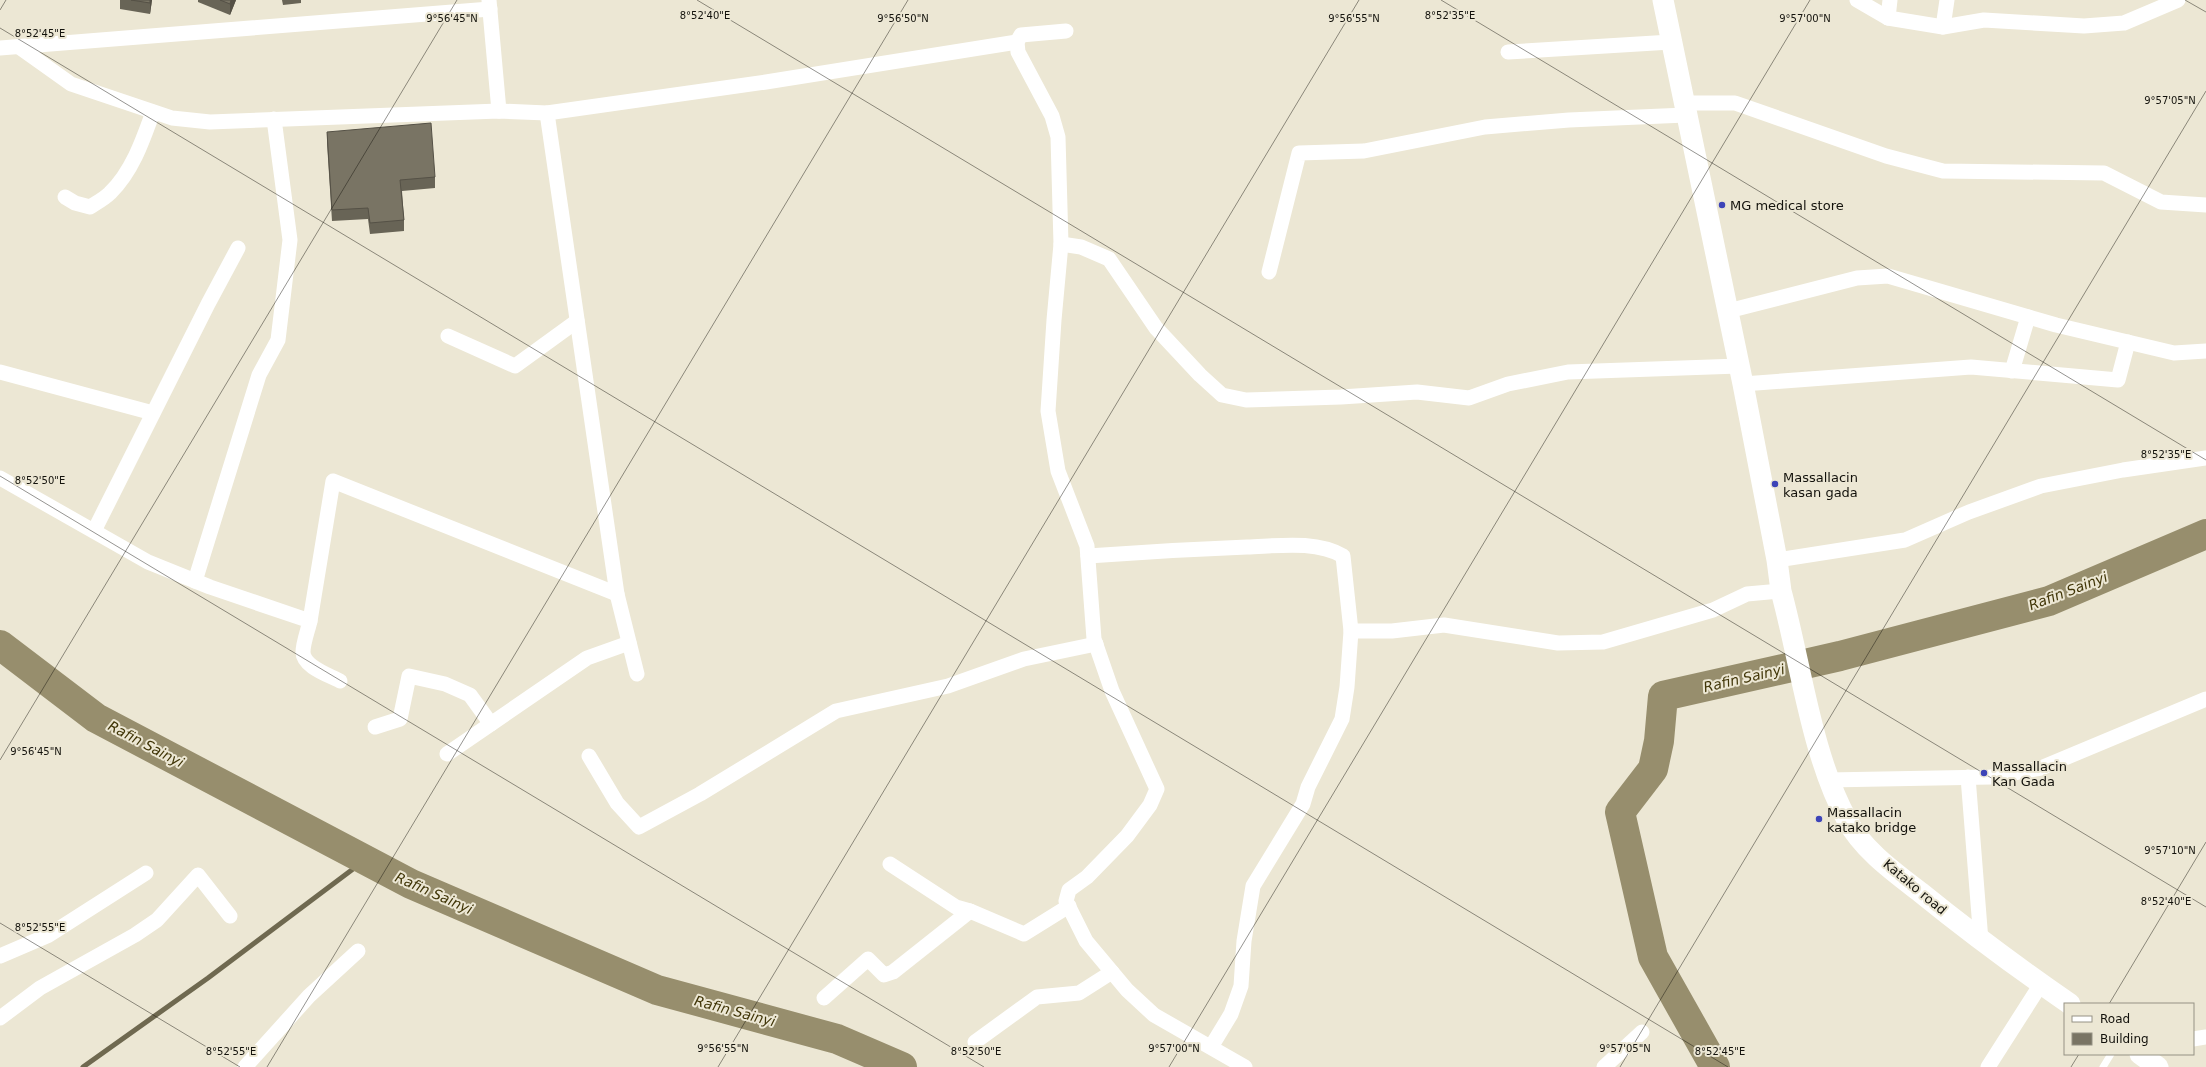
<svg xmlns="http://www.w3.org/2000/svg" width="2206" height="1067" font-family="'DejaVu Sans',sans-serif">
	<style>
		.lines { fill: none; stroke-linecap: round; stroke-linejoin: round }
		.stream { stroke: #6f6950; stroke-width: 5 }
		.river { stroke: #978e6d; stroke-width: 30 }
		.lane { stroke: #fff; stroke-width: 7 }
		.street { stroke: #fff; stroke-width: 15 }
		.secondary { stroke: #fff; stroke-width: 21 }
		.wall { fill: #686456 }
		.shaded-wall { fill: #555146 }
		.building { fill: #797464; stroke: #555146 }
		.ticks { fill: none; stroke: #13120c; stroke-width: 1; stroke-opacity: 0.45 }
		.poi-dot { fill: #3d44b8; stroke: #ece7d4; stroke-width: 1.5 }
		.labels { text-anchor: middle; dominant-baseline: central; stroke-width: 4; stroke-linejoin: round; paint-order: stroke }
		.poi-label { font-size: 13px; fill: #13120c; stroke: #ece7d4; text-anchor: start }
		.street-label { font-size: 13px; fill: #13120c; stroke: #ece7d4 }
		.water-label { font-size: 14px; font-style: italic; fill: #403507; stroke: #ece7d4 }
		.ticks-label { font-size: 10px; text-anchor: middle; fill: #13120c; stroke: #ece7d4; stroke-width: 4; stroke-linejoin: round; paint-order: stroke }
	</style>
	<rect width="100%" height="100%" fill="#ece7d4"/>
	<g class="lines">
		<!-- stream -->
		<polyline class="stream" points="83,1067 208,978 365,860"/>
		<!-- river -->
		<g class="river">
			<polyline points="0,645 96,718 411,884 657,990 837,1039 902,1067"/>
			<polyline points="1715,1067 1653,957 1620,812 1653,769 1659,741 1663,696 1840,656 2049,601 2206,534"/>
		</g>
		<!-- lane -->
		<polyline class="lane" points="2103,1067 2111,1054"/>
		<!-- street -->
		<g class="street">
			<polyline points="489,0 499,111"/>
			<polyline points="1857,0 1888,18 1943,27 1984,20 2084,26 2124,23 2178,0"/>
			<polyline points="1888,18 1890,0"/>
			<polyline points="1943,27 1947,0"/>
			<polyline points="1066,31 1021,35 1017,42 1018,52 1052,116 1058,137 1061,244 1054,320 1048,411 1058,471 1087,546 1094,639 1112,691 1157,789 1150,805 1127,836 1087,877 1069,890 1066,901 1086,941 1127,990 1154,1015 1245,1067"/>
			<polyline points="19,47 71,84 172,118 210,122 499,111 547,113 766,82 1017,42"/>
			<polyline points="0,48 490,9"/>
			<polyline points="1508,52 1671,42"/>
			<polyline points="1684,103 1735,103 1886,156 1943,171 2104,173 2161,202 2206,205"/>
			<polyline points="547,113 617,594 637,674"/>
			<path d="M 65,197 L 75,203 L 90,207 C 96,203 104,199 110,193 C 132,172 143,140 153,112"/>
			<polyline points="1061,244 1081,247 1109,259 1156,328 1200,375 1222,395 1246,400 1341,397 1417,392 1469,398 1508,384 1568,372 1739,366"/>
			<polyline points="1269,272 1299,153 1364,151 1485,127 1569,120 1686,115"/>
			<polyline points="1728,311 1857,278 1888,276 2056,325 2174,353 2206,351"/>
			<polyline points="448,336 515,366 577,321"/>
			<polyline points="2012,371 2028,317"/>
			<polyline points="0,372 153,413"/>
			<polyline points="1743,384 1971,367 2118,380 2128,342"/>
			<polyline points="0,478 148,562 210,587 310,621 333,481 617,594"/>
			<polyline points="94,531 208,304 238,248"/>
			<path d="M 1088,556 C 1141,552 1194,549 1247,547 C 1277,546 1316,540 1343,556 L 1351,631 L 1347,687 L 1342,719 L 1308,787 L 1303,804 L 1253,886 L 1244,941 L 1241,986 L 1231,1014 L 1211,1047"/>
			<polyline points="1777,560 1905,540 1969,512 2041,486 2123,470 2206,458"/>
			<polyline points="195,581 259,375 278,340 290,240 274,119"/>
			<path d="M 310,621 C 308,630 303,643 303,652 C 303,667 329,675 340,681"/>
			<polyline points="1351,631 1392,631 1444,625 1558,643 1603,642 1713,610 1747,594 1781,591"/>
			<polyline points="375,727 400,719 409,676 445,684 470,695 491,724"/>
			<polyline points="447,754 587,658 629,643"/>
			<polyline points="589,756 617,803 639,827 700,794 836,711 948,686 1024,659 1096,644"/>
			<polyline points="1968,777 1981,941"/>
			<polyline points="1828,780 1991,777 2041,768 2206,699"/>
			<polyline points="890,864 956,907 970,911 1024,934 1069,906"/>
			<polyline points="0,956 49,935 146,873"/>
			<polyline points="824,998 868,959 884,975 893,972 970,911"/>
			<polyline points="0,1018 40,988 135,935 157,920 198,875 230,916"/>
			<polyline points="2193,1039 2206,1037"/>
			<polyline points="975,1042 1037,997 1079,993 1112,972"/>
			<polyline points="245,1067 309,996 358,951"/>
			<polyline points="1604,1067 1642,1032"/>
			<polyline points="1988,1067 2041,984"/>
		</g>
		<!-- secondary -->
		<g class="secondary">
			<path d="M 1663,0 L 1743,384 L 1777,560 L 1781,591 C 1801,664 1811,754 1847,820 C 1862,849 1894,872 1920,892 C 1968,931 2018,968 2070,1004"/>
			<polyline points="2140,1054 2158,1067"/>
		</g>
	</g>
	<!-- wall -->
	<g class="wall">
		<polygon points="120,0 152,0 150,14 120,9"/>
		<polygon points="198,0 236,0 230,15 198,2"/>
		<polygon points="282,0 301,0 301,3 283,5"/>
		<polygon points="327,132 435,177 435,188 402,191 404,220 404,231 370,234 368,219 332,221 327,143"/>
	</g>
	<!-- shaded-wall -->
	<g class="shaded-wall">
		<polygon points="150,0 152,0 150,14"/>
		<polygon points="231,0 236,0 230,15 230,4"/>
	</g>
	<!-- building -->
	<g class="building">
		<polygon points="131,0 150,0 150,3"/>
		<polygon points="220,0 231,0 230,4"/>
		<polygon points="431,123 435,177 400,180 404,220 370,223 368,208 332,210 327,132"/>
	</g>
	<!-- ticks -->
	<path class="ticks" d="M 697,0 L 2206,907M 1441,0 L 2206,460M 2185,0 L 2206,12M 0,10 L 6,0M 0,28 L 1728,1067M 0,476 L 984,1067M 0,760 L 457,0M 0,923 L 240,1067M 2109,1004 L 2206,842M 267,1067 L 908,0M 718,1067 L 1359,0M 1169,1067 L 1810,0M 1620,1067 L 2206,91M 2071,1067 L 2079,1054"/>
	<!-- markers -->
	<g class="poi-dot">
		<circle cx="1722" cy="205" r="4"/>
		<circle cx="1775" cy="484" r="4"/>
		<circle cx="1984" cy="773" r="4"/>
		<circle cx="1819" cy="819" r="4"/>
	</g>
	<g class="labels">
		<!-- poi labels -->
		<g class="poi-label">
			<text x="1730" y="205">MG medical store</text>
			<text x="1783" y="477">Massallacin<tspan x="1783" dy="15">kasan gada</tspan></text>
			<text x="1992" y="766">Massallacin<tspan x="1992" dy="15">Kan Gada</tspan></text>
			<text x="1827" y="812">Massallacin<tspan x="1827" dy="15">katako bridge</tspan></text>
		</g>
		<!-- street labels -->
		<g class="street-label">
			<text transform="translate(1915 887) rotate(40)">Katako road</text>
		</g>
		<!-- water labels -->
		<g class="water-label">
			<text transform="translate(2068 591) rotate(-21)">Rafin Sainyi</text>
			<text transform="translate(1744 678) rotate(-13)">Rafin Sainyi</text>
			<text transform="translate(146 744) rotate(28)">Rafin Sainyi</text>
			<text transform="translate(434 893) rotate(24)">Rafin Sainyi</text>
			<text transform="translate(735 1011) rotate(15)">Rafin Sainyi</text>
		</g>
	</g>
	<g class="ticks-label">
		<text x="705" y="19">8°52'40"E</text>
		<text x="1450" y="19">8°52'35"E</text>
		<text x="452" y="22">9°56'45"N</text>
		<text x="903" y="22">9°56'50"N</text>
		<text x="1354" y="22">9°56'55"N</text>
		<text x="1805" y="22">9°57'00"N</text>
		<text x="40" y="37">8°52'45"E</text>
		<text x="2170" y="104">9°57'05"N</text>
		<text x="2166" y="458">8°52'35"E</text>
		<text x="40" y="484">8°52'50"E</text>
		<text x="36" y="755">9°56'45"N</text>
		<text x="2170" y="854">9°57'10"N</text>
		<text x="2166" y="905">8°52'40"E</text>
		<text x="40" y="931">8°52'55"E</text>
		<text x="723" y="1052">9°56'55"N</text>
		<text x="1174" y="1052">9°57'00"N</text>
		<text x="1625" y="1052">9°57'05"N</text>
		<text x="231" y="1055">8°52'55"E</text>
		<text x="976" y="1055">8°52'50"E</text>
		<text x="1720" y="1055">8°52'45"E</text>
	</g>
	<!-- legend -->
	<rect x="2064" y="1003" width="130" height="52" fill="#ece7d4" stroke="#959284"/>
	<rect x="2072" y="1016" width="20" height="6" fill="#ffffff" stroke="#959284"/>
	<text x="2100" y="1023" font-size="12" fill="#13120c">Road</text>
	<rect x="2072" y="1033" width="20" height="12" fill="#797464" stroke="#959284"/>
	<text x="2100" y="1043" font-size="12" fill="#13120c">Building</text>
</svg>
